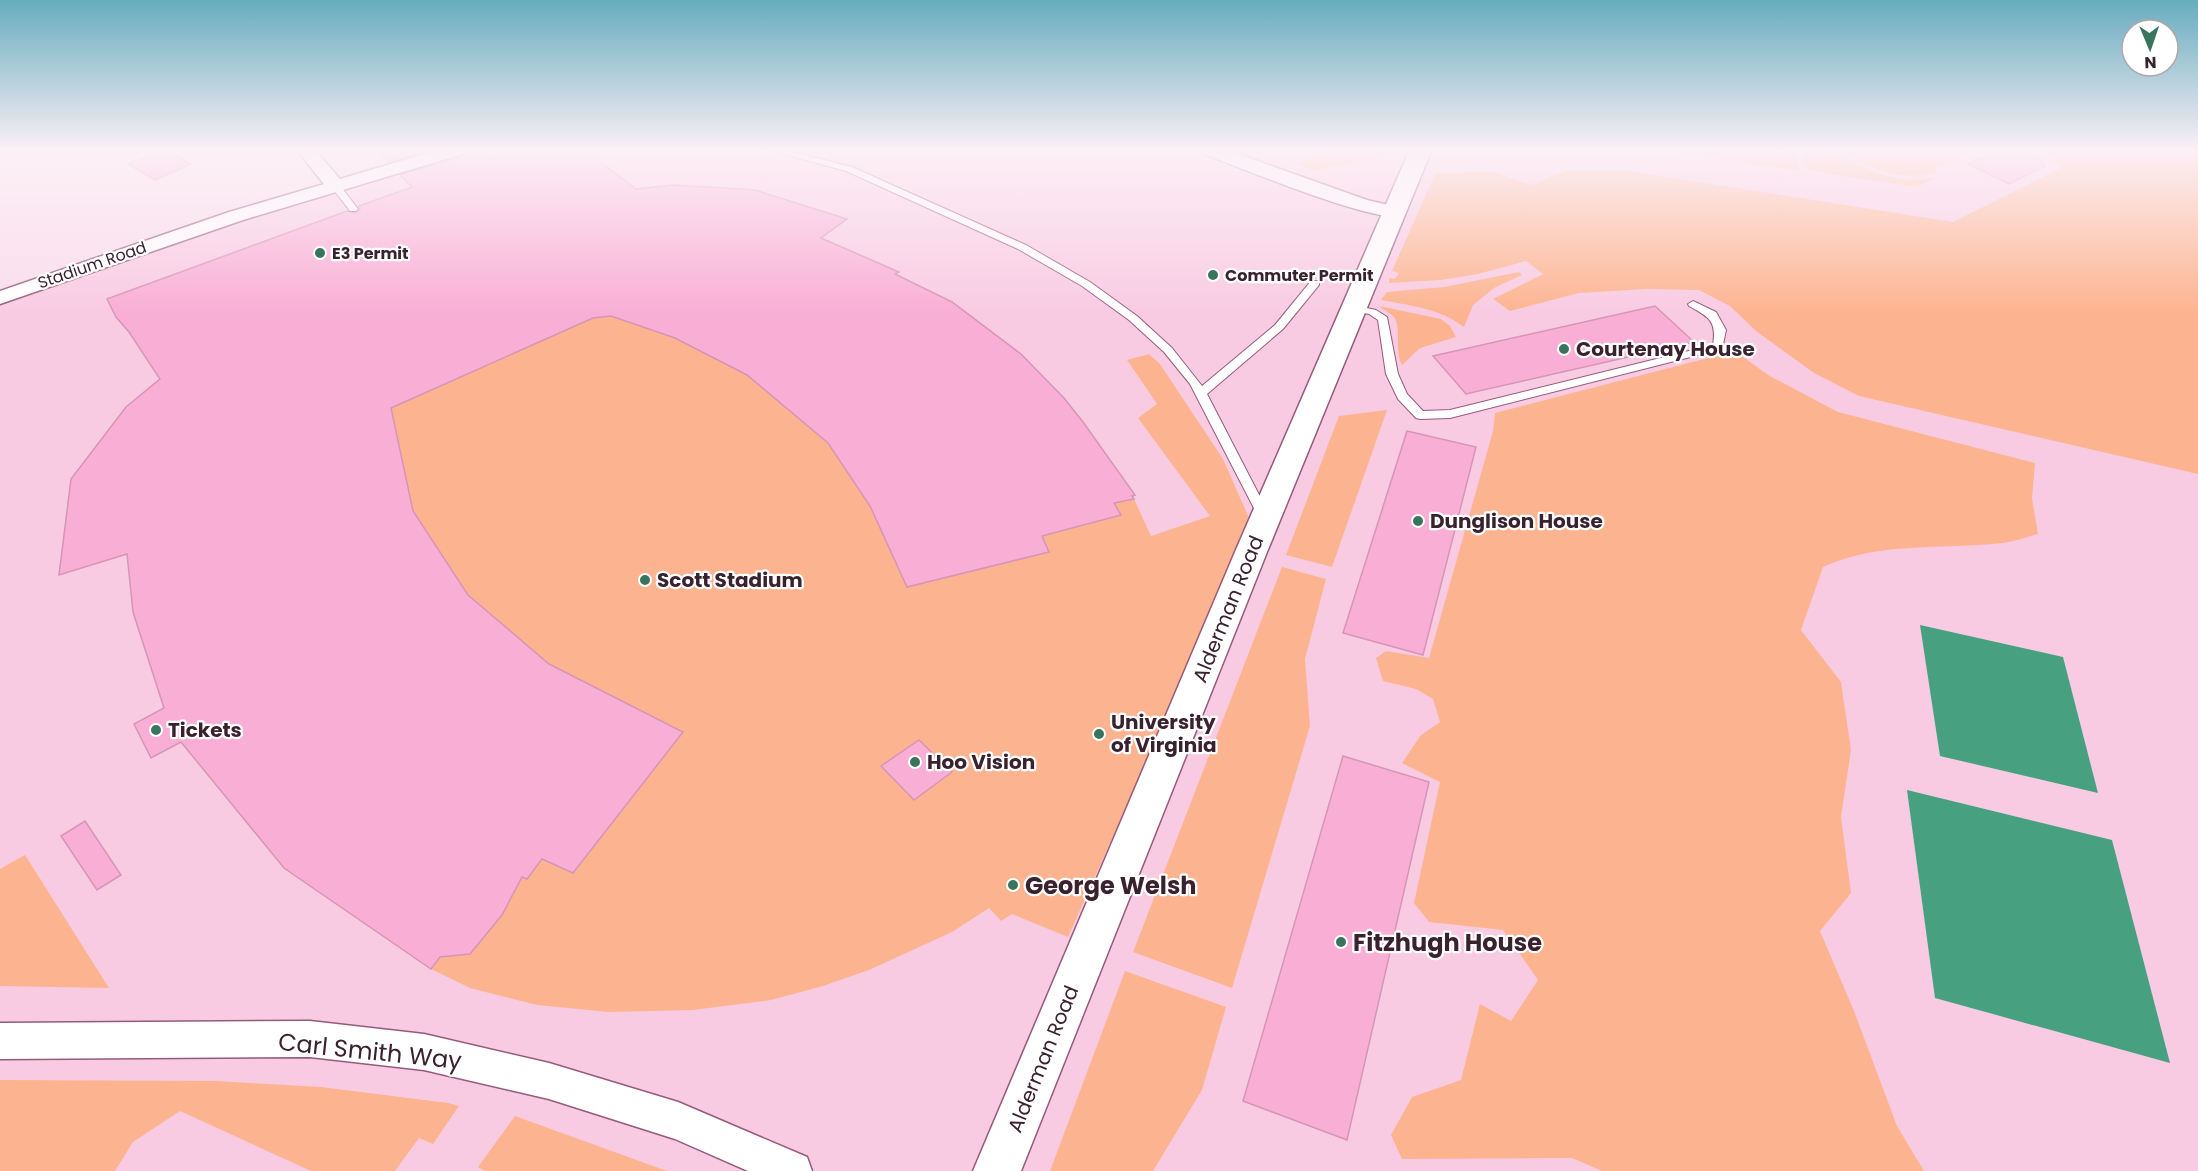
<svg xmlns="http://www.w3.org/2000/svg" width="2198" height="1171" font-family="Poppins,sans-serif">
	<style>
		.built { fill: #f9cbe2 }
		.green { fill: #fcb490 }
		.water { fill: #47a181 }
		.building { fill: #f9aed5; stroke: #d695b7; stroke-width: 1.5 }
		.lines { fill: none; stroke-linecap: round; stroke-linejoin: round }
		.lane-casing { stroke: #965a7a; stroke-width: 2 }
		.street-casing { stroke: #965a7a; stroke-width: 3 }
		.secondary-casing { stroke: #965a7a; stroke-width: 3 }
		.lane { fill: #fff; fill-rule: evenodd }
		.street { fill: #fff; fill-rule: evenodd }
		.secondary { fill: #fff; fill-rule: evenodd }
		.poi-dot { fill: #39745e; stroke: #fff; stroke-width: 2 }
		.labels { text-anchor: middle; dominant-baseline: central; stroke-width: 4.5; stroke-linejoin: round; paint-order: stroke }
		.far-poi-label { font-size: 16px; font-weight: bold; fill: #3a212e; stroke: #fff; text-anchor: start }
		.far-street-label { font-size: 16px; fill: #3a212e; stroke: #fff }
		.poi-label { font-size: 20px; font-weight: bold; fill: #3a212e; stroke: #fff; text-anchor: start }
		.street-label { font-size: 20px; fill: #3a212e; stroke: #fff }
		.near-poi-label { font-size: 24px; font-weight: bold; fill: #3a212e; stroke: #fff; text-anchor: start }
		.near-street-label { font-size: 24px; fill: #3a212e; stroke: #fff }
	</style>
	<rect width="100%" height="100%" fill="#f9ddeb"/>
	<!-- built -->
	<polygon class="built" points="463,149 2198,149 2198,1171 0,1171 0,296 402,166"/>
	<!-- green -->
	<g class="green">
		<polygon points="518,149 583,149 624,179 455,245 605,192 673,185 766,194 847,219 818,240 1134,499 1151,536 1210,516 1138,418 1157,404 1127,360 1149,354 1160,364 1223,459 1249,518 1244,543 1068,937 1012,914 1001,921 989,908 952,932 869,970 823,986 771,1000 693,1010 609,1012 537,1005 470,988 431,969 284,868 164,708 133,612 127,554 59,575 70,488 79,472 128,455 86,459 126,407 184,358 129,332 116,317 107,299"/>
		<polygon points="1319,149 1399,149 1399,154 1313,171 1297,163 1319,152"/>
		<polygon points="1655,149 1796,149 1798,171"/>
		<polygon points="1803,149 1827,149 1877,173 1898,179 1916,180 1935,178 1916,187 1807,170 1803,162"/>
		<path d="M 1833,149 L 1972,149 L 1972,150 L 1956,162 L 1937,165 L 1936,172 C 1896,183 1869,165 1833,149 Z"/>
		<polygon points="2044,149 2198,149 2198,474 1859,396 1814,373 1756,331 1730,306 1699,290 1646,289 1579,293 1510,311 1493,299 1543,274 1526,261 1478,274 1441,280 1389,283 1389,278 1395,279 1399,273 1392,271 1435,174 1491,171 1531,185 1566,171 1628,171 1953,222 2061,168"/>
		<path d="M 1519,272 L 1522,275 L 1494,288 L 1473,305 L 1464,327 C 1439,308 1411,306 1381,300 L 1387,292 L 1444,287 Z"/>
		<path d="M 1379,306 L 1441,319 L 1450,326 L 1456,337 L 1420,348 L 1402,365 C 1394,350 1402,328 1394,317 C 1390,312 1383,310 1379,306 Z"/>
		<path d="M 1735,351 L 1768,375 L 1838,412 L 2035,463 L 2032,498 L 2038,534 C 2026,537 2014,542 2002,543 C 1940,550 1881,541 1823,567 L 1801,630 L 1841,682 L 1851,750 L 1841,817 L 1851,893 L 1820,931 L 1854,1011 L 1897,1126 L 1924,1171 L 1602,1171 L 1572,1158 L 1402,1159 L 1391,1135 L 1412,1097 L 1461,1080 L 1480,1004 L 1511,1021 L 1538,980 L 1503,930 L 1429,922 L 1414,903 L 1440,782 L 1402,763 L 1421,735 L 1440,722 L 1433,699 L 1416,689 L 1383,681 L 1376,658 L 1386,651 L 1429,658 L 1493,431 L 1495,413 Z"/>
		<polygon points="1387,410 1332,567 1286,555 1339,416"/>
		<polygon points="1282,567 1326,579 1305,659 1310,726 1232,988 1133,952"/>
		<polygon points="25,855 109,988 0,986 0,869"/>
		<polygon points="1125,971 1226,1007 1202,1090 1153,1171 1050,1171"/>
		<polygon points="0,1080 214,1081 321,1087 448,1103 459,1106 433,1144 419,1138 395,1171 311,1171 180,1111 133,1142 115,1171 0,1171"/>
		<polygon points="515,1116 667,1171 485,1171 478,1167"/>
	</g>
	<!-- water -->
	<g class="water">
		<polygon points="1920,625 2063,657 2098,793 1940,756"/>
		<polygon points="1907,790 2112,840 2170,1063 1935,998"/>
	</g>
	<!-- building -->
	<g class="building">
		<polygon points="164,149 191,164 155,180 128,164"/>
		<polygon points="375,149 434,149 388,162"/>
		<polygon points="471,149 489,149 491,159 518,149 583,149 636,189 673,185 755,190 847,219 821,238 899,272 895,274 952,302 1021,354 1064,398 1083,422 1135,495 1132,496 1134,499 1114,503 1121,515 1042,536 1049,552 907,587 870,506 828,443 747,375 675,338 611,316 593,318 391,408 413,511 468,595 549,664 683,732 573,873 542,859 527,879 522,877 502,915 470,954 440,957 431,969 284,868 181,742 151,758 134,724 164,708 133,612 127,554 59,575 71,479 126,407 160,379 129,332 116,317 107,299 347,211 356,213 360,209 359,206 412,187 400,175 467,155"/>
		<polygon points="2001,149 2030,149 2045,166 2009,184 1968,164"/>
		<polygon points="1655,306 1694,342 1466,394 1433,356"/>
		<polygon points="1407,431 1476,447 1423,655 1343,633"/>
		<polygon points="919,740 952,772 914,800 881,766"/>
		<polygon points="1343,756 1429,782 1347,1140 1243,1101"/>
		<polygon points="85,821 121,875 97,890 61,836"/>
	</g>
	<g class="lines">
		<defs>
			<g id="lane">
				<polygon points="780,149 852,167 1026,245 1090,282 1137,316 1172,348 1202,386 1275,325 1311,281 1319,281 1319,285 1283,329 1207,394 1270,516 1269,519 1259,519 1258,516 1190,384 1164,352 1129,320 1082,286 1018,249 846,171 780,153"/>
				<polygon points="332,183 338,183 358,209 356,211 350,211 330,185"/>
				<path d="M 1693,301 L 1716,312 L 1726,330 L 1722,349 L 1450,418 L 1420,419 L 1416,418 L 1398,399 L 1386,374 L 1378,320 L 1369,314 L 1349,310 L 1348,308 L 1353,305 L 1376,310 L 1387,317 L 1398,374 L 1407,394 L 1423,411 L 1450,410 L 1713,345 C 1717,321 1709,317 1689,306 L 1688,304 Z"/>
			</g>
			<g id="street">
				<polygon points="296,149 314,149 340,179 441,149 469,149 466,153 243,220 0,304 0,291 229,212 324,184"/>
				<path d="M 1199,149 L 1224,149 L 1367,200 L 1401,208 L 1404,212 L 1401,216 C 1373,223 1236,166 1202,153 Z"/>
				<polygon points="310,1021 424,1034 549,1063 678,1102 807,1157 812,1171 748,1171 675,1139 549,1099 424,1070 310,1057 0,1059 0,1023"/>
			</g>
			<polygon id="secondary" points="1410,149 1432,149 1267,552 1021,1171 973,1171 1235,552"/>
		</defs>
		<!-- lane casing -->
		<use href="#lane" class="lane-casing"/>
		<!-- street casing -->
		<use href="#street" class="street-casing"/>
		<!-- secondary casing -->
		<use href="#secondary" class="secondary-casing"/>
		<!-- lane -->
		<use href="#lane" class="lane"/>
		<!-- street -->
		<use href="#street" class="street"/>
		<!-- secondary -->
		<use href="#secondary" class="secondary"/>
	</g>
	<!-- sky -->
	<linearGradient id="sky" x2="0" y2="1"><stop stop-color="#67acbf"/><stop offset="0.48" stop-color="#fcf0f6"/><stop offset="1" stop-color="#fcf0f6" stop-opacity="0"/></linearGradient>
	<rect width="2198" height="313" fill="url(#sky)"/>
	<!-- markers -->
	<g class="poi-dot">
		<circle cx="320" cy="253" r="6"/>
		<circle cx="1213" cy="275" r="6"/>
		<circle cx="1564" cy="349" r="6"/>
		<circle cx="1418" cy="521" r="6"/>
		<circle cx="645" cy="580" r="6"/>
		<circle cx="156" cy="730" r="6"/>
		<circle cx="1099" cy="734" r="6"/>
		<circle cx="915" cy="762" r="6"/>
		<circle cx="1013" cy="885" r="6"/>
		<circle cx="1341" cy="942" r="6"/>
	</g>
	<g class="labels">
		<!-- far-poi labels -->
		<g class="far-poi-label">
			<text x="332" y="253">E3 Permit</text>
			<text x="1225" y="275">Commuter Permit</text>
		</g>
		<!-- far-street labels -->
		<g class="far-street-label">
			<text transform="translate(92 265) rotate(-19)">Stadium Road</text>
		</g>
		<!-- poi labels -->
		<g class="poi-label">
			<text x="1576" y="349">Courtenay House</text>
			<text x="1430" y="521">Dunglison House</text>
			<text x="657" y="580">Scott Stadium</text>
			<text x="1111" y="722">University<tspan x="1111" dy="23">of Virginia</tspan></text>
			<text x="168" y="730">Tickets</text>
			<text x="927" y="762">Hoo Vision</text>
		</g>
		<!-- street labels -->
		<g class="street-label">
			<text transform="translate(1228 609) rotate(-68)">Alderman Road</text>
			<text transform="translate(1043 1059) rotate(-68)">Alderman Road</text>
		</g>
		<!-- near-poi labels -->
		<g class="near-poi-label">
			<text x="1025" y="885">George Welsh</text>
			<text x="1353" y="942">Fitzhugh House</text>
		</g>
		<!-- near-street labels -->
		<g class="near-street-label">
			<text transform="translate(370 1051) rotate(6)">Carl Smith Way</text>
		</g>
	</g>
	<!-- north arrow -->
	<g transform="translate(2150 48) rotate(178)"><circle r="28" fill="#ffffff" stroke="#b0a6ab" stroke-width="1.5"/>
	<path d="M0-4.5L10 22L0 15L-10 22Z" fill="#39745e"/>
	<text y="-9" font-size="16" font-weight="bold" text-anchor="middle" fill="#3a212e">N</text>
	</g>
</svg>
